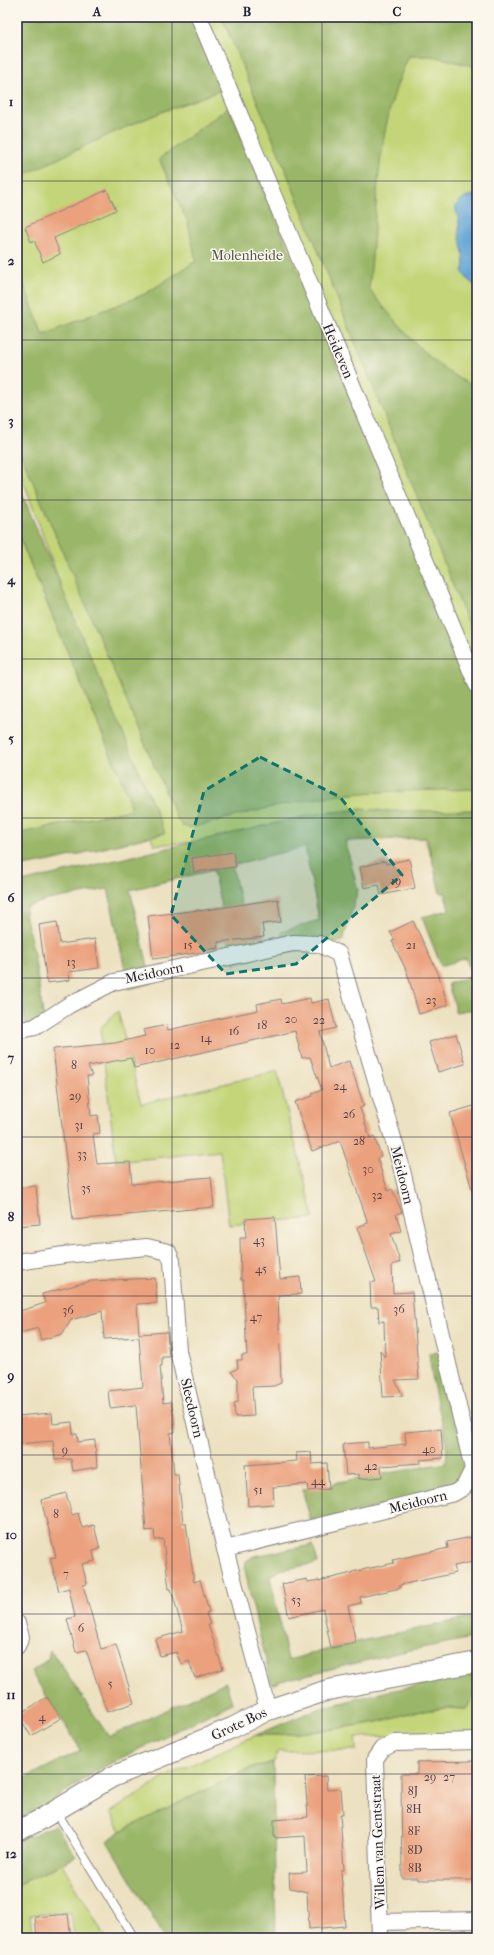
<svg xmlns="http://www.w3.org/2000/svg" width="494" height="1955" font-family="'IM FELL French Canon',serif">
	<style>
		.green { fill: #c3d578; stroke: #727c5a }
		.forest { fill: #9ab668; stroke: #5e6c52 }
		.water { fill: #5fa3d4; stroke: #406288 }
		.building { fill: #eba17d }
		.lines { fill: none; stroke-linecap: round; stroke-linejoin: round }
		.service-casing { stroke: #87827e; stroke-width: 10 }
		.minor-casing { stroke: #87827e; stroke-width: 18 }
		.tertiary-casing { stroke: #87827e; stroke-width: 22 }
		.service { stroke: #fff; stroke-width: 8 }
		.minor { stroke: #fff; stroke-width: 16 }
		.tertiary { stroke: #fff; stroke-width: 20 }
		.marked { fill: #0f766e; fill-opacity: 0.2; stroke: #0f766e; stroke-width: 3; stroke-dasharray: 8 5; stroke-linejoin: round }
		.grid { fill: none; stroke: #22223b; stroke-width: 1; stroke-opacity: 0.55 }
		.labels { text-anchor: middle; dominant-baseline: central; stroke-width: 3; stroke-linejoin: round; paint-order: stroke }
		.number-label { font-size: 12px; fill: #54424c }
		.park-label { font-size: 14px; fill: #52584d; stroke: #fbf7ec }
		.street-label { font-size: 14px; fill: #22223b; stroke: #fbf7ec }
		.neatline { fill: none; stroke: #22223b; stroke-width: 1.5 }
		.grid-label { font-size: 13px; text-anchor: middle; font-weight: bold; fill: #22223b }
	</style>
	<rect width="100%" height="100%" fill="#fbf7ec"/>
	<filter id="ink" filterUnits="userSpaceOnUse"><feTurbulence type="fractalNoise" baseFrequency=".025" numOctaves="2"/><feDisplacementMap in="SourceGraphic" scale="8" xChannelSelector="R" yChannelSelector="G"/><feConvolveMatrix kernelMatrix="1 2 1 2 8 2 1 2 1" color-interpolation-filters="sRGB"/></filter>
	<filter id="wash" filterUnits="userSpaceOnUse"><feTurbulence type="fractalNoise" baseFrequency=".012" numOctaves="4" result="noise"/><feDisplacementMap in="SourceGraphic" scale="16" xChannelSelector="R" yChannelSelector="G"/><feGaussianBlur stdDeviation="0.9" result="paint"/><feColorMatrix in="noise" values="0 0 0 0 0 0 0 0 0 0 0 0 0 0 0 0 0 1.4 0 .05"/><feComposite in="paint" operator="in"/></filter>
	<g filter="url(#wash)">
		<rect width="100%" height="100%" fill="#ece1c0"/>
		<!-- green -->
		<g class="green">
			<polygon points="17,17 477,17 477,986 420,826 154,845 17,463"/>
			<polygon points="17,532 129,798 130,808 125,811 17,834"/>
			<polygon points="118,1011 141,1104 277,1071 314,1218 229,1225 220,1151 116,1162 100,1028"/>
			<polygon points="477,1691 477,1734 356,1737 357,1750 279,1751 273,1763 255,1766 121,1831 111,1812 167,1776 256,1735 278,1735 328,1730 378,1722 409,1713 446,1708 466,1709"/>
			<polygon points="62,1864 106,1938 74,1938 71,1912 30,1915 33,1938 17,1938 17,1885"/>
		</g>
		<!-- forest -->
		<g class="forest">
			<polygon points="17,17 191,17 222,90 164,111 119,130 17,178"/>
			<path d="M 222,17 L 477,17 L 477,67 L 432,56 L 409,56 C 374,128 378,211 369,289 C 398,325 433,370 477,387 L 477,645 L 284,166 Z"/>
			<path d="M 229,107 L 477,702 L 477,789 C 427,791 375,790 325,797 C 279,804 236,816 191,828 L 182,826 L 177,819 L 17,445 L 17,267 L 43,334 L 145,294 L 196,261 L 188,223 L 159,159 Z"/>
			<polygon points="17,482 165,833 51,861 17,867 17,834 124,811 130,808 129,798 17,532"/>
			<polygon points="361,809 391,811 477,810 477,1009 455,1012 455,1006 448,984 472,976 466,958 441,966 422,917 449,910 445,893 440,893 427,838 345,841 358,890 343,941 283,953 281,932 319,920 305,847 232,865 253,959 234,964 213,870 130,890 152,983 129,989 108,889 48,900 26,907 25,913 34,955 44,1020 26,1025 17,971 17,883 315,814"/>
			<path d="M 448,1352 L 466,1462 L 454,1492 L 311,1521 L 302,1489 L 327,1488 L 338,1482 L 446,1463 C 449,1439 440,1417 435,1393 C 432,1380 431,1366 429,1353 Z"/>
			<polygon points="313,1545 318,1563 280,1570 270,1577 288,1660 352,1643 477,1616 477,1637 406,1651 281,1681 272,1685 251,1599 245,1569 246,1561 254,1556"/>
			<polygon points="50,1650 58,1660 109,1737 226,1682 232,1703 101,1768 47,1804 17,1820 17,1782 81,1750 31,1672 48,1659"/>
			<polygon points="477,1673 477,1691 466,1709 446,1708 409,1713 378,1722 328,1730 278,1735 256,1735 318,1709 375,1694"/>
			<polygon points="273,1763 276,1938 165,1938 107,1841 121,1831 255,1766"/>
			<polygon points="55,1825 76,1857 17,1885 17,1842"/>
		</g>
		<!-- water -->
		<path class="water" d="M 477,194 L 477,301 L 475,286 L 468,280 L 462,271 C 467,262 460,243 459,233 C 458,230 460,227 459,224 C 459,217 455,212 456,205 L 465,197 Z"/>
		<g id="blocks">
			<!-- building -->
			<g class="building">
				<polygon points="107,190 116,210 54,238 60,254 43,262 34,240 31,242 25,227"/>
				<polygon points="233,852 236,867 194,872 192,858"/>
				<polygon points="409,859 415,888 381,895 379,885 364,888 360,867 385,861 386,864"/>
				<polygon points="278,899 281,922 262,924 264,937 218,942 219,948 204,950 204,952 153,959 148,916 199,910 199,911"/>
				<polygon points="413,921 438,973 448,1005 419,1014 407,972 392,941 395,940 390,932"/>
				<polygon points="57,922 60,944 95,939 99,968 69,972 70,980 47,983 39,925"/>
				<polygon points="310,998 311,1003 329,999 336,1028 320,1032 329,1068 349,1061 364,1106 360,1108 370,1138 374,1136 381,1156 377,1158 388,1191 392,1189 402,1212 396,1214 401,1231 391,1234 400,1262 392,1265 393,1293 412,1292 419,1379 395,1380 403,1396 383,1397 380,1350 385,1358 384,1321 379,1322 378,1307 371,1307 370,1282 376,1282 357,1227 368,1223 340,1141 312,1151 295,1102 313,1096 312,1094 322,1090 310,1057 302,1058 295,1031 134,1068 131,1058 88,1066 92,1076 87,1076 91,1116 98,1115 100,1133 93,1134 97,1164 130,1162 132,1184 211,1177 214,1207 73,1220 53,1049 115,1043 145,1036 143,1030 167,1025 168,1030 258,1010 257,1004 281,999 282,1004"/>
				<polygon points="456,1034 465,1064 438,1072 429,1042"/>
				<polygon points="477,1105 477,1192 473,1193 450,1113"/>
				<polygon points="36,1186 40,1224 17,1226 17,1188"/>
				<polygon points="275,1217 280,1279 300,1277 301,1294 278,1295 281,1383 274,1386 252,1387 254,1416 235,1417 234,1403 238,1402 238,1379 231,1372 238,1368 237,1360 242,1360 242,1355 247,1355 243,1280 241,1280 240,1238 246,1238 245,1219"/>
				<polygon points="155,1278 157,1303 137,1304 139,1334 167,1332 169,1357 162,1357 162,1366 160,1366 163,1403 171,1402 174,1417 175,1432 170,1433 174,1474 178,1474 183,1523 186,1523 194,1582 200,1580 209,1612 206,1613 210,1625 208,1625 223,1669 195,1678 189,1661 181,1664 176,1652 160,1656 155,1639 183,1631 171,1589 169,1589 163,1539 155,1540 154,1530 146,1531 136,1405 110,1408 108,1391 143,1387 139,1337 104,1339 102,1311 71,1320 62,1334 41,1340 38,1328 17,1334 17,1312 45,1303 42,1294 91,1281"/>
				<polygon points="52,1413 53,1424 72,1422 73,1434 77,1434 78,1442 95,1440 97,1467 73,1471 71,1459 55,1460 53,1441 17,1444 17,1416"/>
				<polygon points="441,1429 443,1458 420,1460 421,1463 381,1466 382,1477 359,1479 359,1474 346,1475 343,1444 368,1442 368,1448 406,1444 405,1432"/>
				<polygon points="311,1452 312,1464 327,1463 329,1489 308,1491 307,1484 273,1487 274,1504 248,1506 245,1465 297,1461 296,1453"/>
				<polygon points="66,1493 72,1515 78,1513 82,1528 94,1525 100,1549 93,1551 95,1561 82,1564 87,1584 83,1585 101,1649 116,1645 134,1703 107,1712 86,1650 76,1652 67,1619 75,1617 69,1588 59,1591 50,1558 56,1557 41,1500"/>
				<polygon points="477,1536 477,1561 454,1566 456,1573 400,1585 400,1588 360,1597 361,1603 348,1606 356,1643 331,1648 323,1609 289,1617 282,1584 307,1579 308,1582 319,1580 319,1581 352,1573 352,1572 394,1563 393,1560 448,1548 447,1542"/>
				<polygon points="47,1697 61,1718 31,1736 18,1715"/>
				<polygon points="477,1761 477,1880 418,1880 418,1878 402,1878 401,1774 417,1774 417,1762"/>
				<polygon points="326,1776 327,1790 341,1789 343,1814 340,1814 344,1870 341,1870 345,1926 309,1929 307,1892 290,1888 289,1873 307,1872 305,1836 274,1838 274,1820 308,1817 305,1777"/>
				<polygon points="68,1914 71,1938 37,1938 35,1917"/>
			</g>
		</g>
	</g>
	<g filter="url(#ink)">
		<use href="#blocks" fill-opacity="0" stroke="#87827e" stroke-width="1"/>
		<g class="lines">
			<defs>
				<polyline id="service" points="56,1811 134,1938"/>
				<g id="minor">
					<polyline points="199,17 477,685"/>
					<polyline points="17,1031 35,1027 69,1005 114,982 293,943 319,944 339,954 400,1162 473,1469 464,1487 454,1493 225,1549"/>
					<polyline points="17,1262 64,1255 147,1247 168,1252 172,1261 178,1351 225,1549 268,1710"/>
					<polyline points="17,1623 21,1637 17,1646"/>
					<polyline points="380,1922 477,1920"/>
					<polyline points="380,1938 375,1759 382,1749 394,1743 477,1741"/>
				</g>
				<polyline id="tertiary" points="17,1831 38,1821 112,1777 232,1728 268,1710 328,1690 477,1662"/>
			</defs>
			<!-- service casing -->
			<use href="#service" class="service-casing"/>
			<!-- minor casing -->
			<use href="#minor" class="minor-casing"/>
			<!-- tertiary casing -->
			<use href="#tertiary" class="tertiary-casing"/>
			<!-- service -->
			<use href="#service" class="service"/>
			<!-- minor -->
			<use href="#minor" class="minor"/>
			<!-- tertiary -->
			<use href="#tertiary" class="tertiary"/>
		</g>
	</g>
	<!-- marked area -->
	<path class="marked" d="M 260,757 L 340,797 L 402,875 L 296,964 L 226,974 L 171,915 L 204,791 Z"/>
	<!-- grid -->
	<path class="grid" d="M 172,17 L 172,1938M 322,17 L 322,1938M 17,181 L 477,181M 17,340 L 477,340M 17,500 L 477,500M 17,659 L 477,659M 17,818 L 477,818M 17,978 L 477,978M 17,1137 L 477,1137M 17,1296 L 477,1296M 17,1455 L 477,1455M 17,1614 L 477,1614M 17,1774 L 477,1774"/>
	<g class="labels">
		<!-- number labels -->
		<g class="number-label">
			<text x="396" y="881">19</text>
			<text x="188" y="945">15</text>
			<text x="411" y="945">21</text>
			<text x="71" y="962">13</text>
			<text x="431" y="1000">23</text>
			<text x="291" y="1019">20</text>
			<text x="319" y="1020">22</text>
			<text x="262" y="1025">18</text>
			<text x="234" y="1031">16</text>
			<text x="206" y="1038">14</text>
			<text x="175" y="1045">12</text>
			<text x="150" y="1050">10</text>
			<text x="74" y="1065">8</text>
			<text x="340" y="1086">24</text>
			<text x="75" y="1096">29</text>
			<text x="349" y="1114">26</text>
			<text x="79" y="1125">31</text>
			<text x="359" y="1141">28</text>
			<text x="82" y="1154">33</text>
			<text x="368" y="1169">30</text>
			<text x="86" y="1188">35</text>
			<text x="377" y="1195">32</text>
			<text x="259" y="1240">43</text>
			<text x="261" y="1269">45</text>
			<text x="399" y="1309">36</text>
			<text x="68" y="1310">36</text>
			<text x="256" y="1317">47</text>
			<text x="429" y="1449">40</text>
			<text x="65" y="1450">9</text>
			<text x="371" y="1466">42</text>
			<text x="318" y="1481">44</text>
			<text x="258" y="1490">51</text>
			<text x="56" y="1514">8</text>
			<text x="66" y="1574">7</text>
			<text x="296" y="1600">53</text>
			<text x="81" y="1628">6</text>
			<text x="110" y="1684">5</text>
			<text x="42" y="1717">4</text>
			<text x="430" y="1777">29</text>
			<text x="449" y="1777">27</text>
			<text x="413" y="1791">8J</text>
			<text x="414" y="1809">8H</text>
			<text x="414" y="1831">8F</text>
			<text x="415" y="1850">8D</text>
			<text x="415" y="1868">8B</text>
		</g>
		<!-- park labels -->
		<g class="park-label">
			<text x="247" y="255">Molenheide</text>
		</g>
		<!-- street labels -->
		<g class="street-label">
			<text transform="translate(338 351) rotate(67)">Heideven</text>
			<text transform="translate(154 973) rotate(-12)">Meidoorn</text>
			<text transform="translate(402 1175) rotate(76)">Meidoorn</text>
			<text transform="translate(192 1408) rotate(77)">Sleedoorn</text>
			<text transform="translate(418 1502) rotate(-14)">Meidoorn</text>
			<text transform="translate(239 1724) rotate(-25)">Grote Bos</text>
			<text transform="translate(378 1842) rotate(-92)">Willem van Gentstraat</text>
		</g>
	</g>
	<!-- margin -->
	<rect width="494" height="1955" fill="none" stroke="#fbf7ec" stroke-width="44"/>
	<rect x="22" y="22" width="450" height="1911" class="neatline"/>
	<g class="grid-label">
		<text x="97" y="16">A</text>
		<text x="247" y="16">B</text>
		<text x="397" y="16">C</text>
		<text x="11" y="106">1</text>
		<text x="11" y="265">2</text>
		<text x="11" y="425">3</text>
		<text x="11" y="584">4</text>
		<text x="11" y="743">5</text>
		<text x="11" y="902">6</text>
		<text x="11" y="1062">7</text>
		<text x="11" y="1221">8</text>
		<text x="11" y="1380">9</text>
		<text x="11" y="1539">10</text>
		<text x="11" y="1699">11</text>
		<text x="11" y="1858">12</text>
	</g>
</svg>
